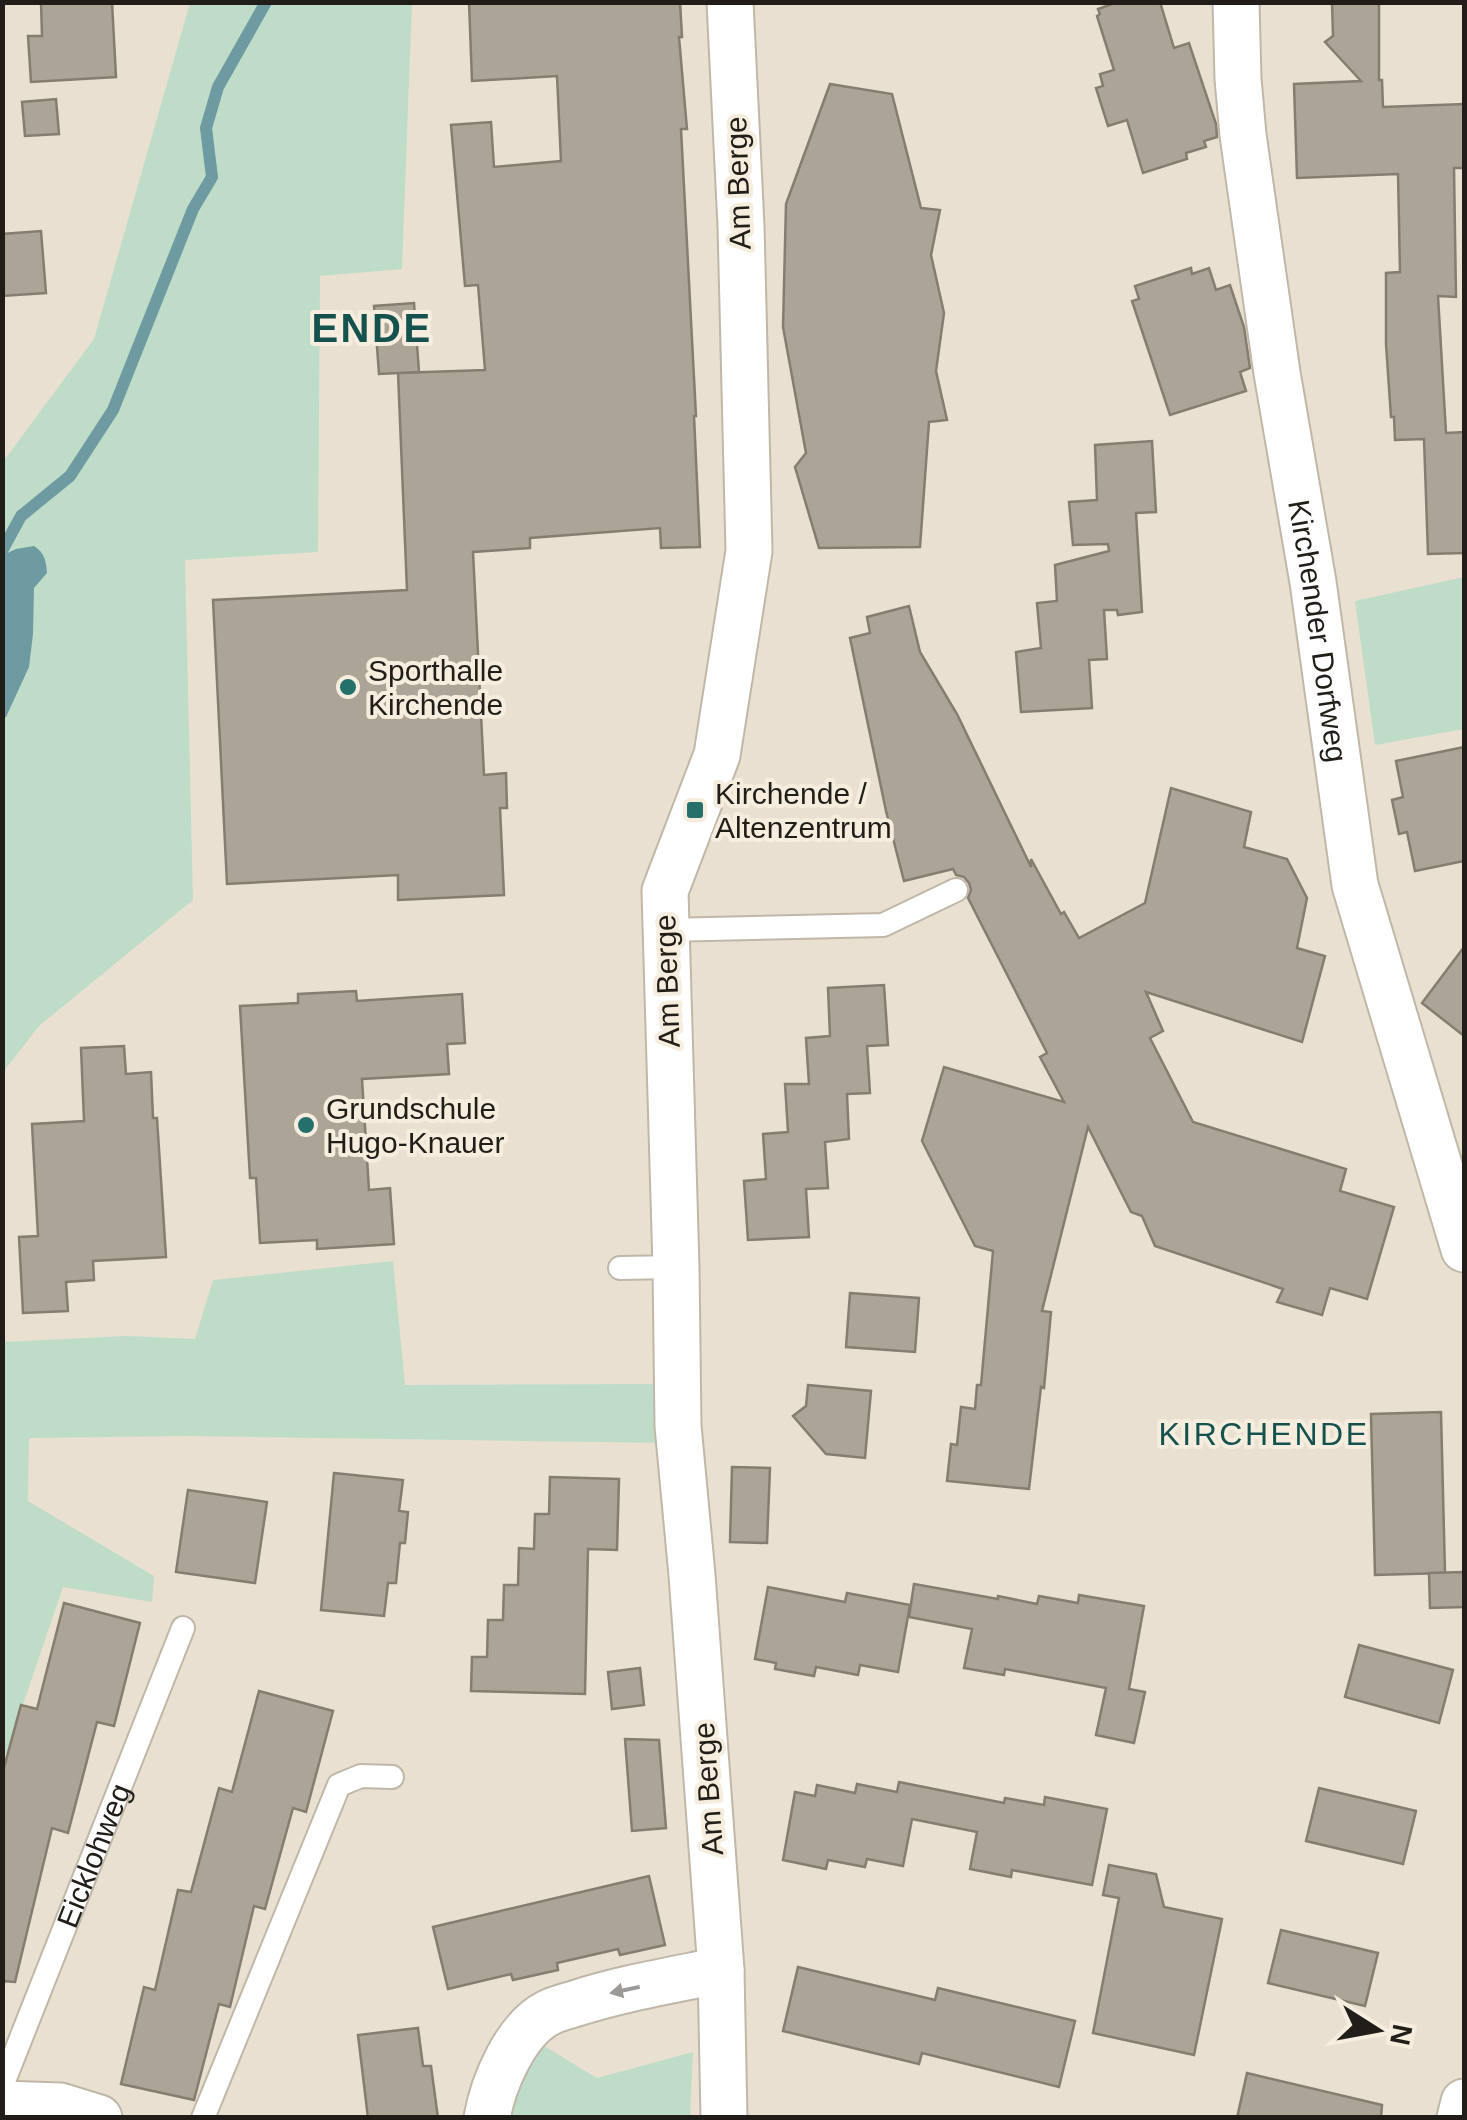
<svg xmlns="http://www.w3.org/2000/svg" width="1467" height="2120" font-family="Helvetica,sans-serif">
	<style>
		.green { fill: #bfdcc8 }
		.water { fill: #6e9ba1 }
		.lines { fill: none; stroke-linecap: round; stroke-linejoin: round }
		.stream { stroke: #6e9ba1; stroke-width: 12 }
		.building { fill: #aca496; stroke: #857d70; stroke-width: 2.5 }
		.lane-casing { stroke: #c0b7a9; stroke-width: 26 }
		.street-casing { stroke: #c0b7a9; stroke-width: 49 }
		.lane { stroke: #fff; stroke-width: 22 }
		.street { stroke: #fff; stroke-width: 45 }
		.oneway { fill: #9b9a98 }
		.poi-dot { fill: #26706b; stroke: #f7eddf; stroke-width: 4 }
		.labels { text-anchor: middle; dominant-baseline: central; stroke-width: 8; stroke-linejoin: round; paint-order: stroke }
		.street-label { font-size: 30px; fill: #211e19; stroke: #f7eddf }
		.poi-label { font-size: 30px; fill: #211e19; stroke: #f7eddf; text-anchor: start }
		.neighbourhood-label { font-size: 32px; letter-spacing: 2.5px; fill: #15514d; stroke: #f7eddf }
		.district-label { font-size: 40px; font-weight: bold; letter-spacing: 2.5px; fill: #15514d; stroke: #f7eddf }
	</style>
	<rect width="100%" height="100%" fill="#e9e0d2"/>
	<!-- green -->
	<g class="green">
		<polygon points="190,3 412,3 402,269 320,276 318,552 185,560 193,900 39,1026 3,1072 2,463 94,339"/>
		<polygon points="1464,577 1464,729 1375,745 1355,601"/>
		<polygon points="393,1261 405,1385 663,1384 669,1443 187,1436 29,1438 28,1501 154,1576 152,1602 63,1587 3,1763 3,1342 127,1336 195,1339 213,1280"/>
		<polygon points="539,2043 597,2078 693,2052 690,2117 501,2118"/>
	</g>
	<!-- water -->
	<path class="water" d="M 34,546 C 45,553 46,561 47,573 L 34,588 L 33,634 L 29,667 L 6,717 L 3,718 L 3,555 L 16,549 Z"/>
	<g class="lines">
		<!-- stream -->
		<polyline class="stream" points="2,551 21,516 70,476 113,410 193,209 212,177 206,128 218,87 266,2"/>
	</g>
	<!-- building -->
	<g class="building">
		<polygon points="41,2 112,2 116,77 31,82 28,36 42,36"/>
		<polygon points="469,2 680,2 682,37 679,37 687,129 681,129 696,416 694,416 700,547 661,548 660,528 530,538 530,548 473,552 484,775 506,773 507,808 500,808 504,895 398,900 398,875 227,884 213,600 407,590 398,373 485,370 478,285 465,286 451,125 491,122 494,167 561,161 557,76 472,81"/>
		<polygon points="1118,2 1160,2 1174,48 1189,43 1216,124 1217,137 1204,141 1206,147 1186,153 1187,159 1143,173 1127,120 1108,126 1096,88 1103,86 1100,74 1114,70 1097,16 1100,14 1098,9"/>
		<polygon points="1332,2 1379,2 1379,80 1382,80 1383,107 1464,104 1464,168 1454,168 1456,297 1438,296 1446,433 1464,432 1464,553 1428,554 1424,439 1395,440 1394,417 1391,417 1386,344 1386,273 1400,272 1398,174 1297,178 1294,84 1361,81 1325,42 1333,36"/>
		<polygon points="830,84 892,94 921,208 940,210 931,255 944,313 936,371 947,420 929,422 920,547 819,548 795,467 806,453 783,327 786,204"/>
		<polygon points="56,99 59,134 25,136 22,102"/>
		<polygon points="41,231 46,293 2,296 2,234"/>
		<polygon points="1191,268 1192,274 1209,268 1216,290 1230,285 1244,327 1250,368 1240,372 1246,391 1170,415 1132,301 1139,299 1135,286"/>
		<polygon points="414,303 419,372 379,374 374,306"/>
		<polygon points="1152,441 1156,512 1136,513 1142,612 1118,615 1117,610 1104,610 1107,659 1089,660 1092,708 1021,712 1016,652 1041,648 1037,603 1057,601 1055,565 1109,551 1108,544 1073,545 1069,502 1097,500 1095,445"/>
		<polygon points="909,606 920,652 957,714 1031,867 1031,859 1061,914 1064,912 1079,938 1145,903 1171,788 1251,812 1244,847 1287,859 1307,898 1297,948 1325,956 1302,1042 1146,992 1163,1031 1150,1038 1193,1122 1346,1169 1340,1191 1394,1207 1367,1299 1330,1288 1322,1315 1277,1302 1283,1289 1155,1246 1142,1216 1131,1212 1088,1127 1042,1311 1051,1312 1044,1388 1041,1387 1029,1489 947,1481 951,1444 957,1445 961,1407 975,1409 977,1385 981,1385 993,1251 975,1246 922,1141 944,1067 1064,1102 1040,1057 1047,1053 968,898 971,890 969,883 964,877 956,875 953,869 904,881 886,811 850,638 870,633 867,617"/>
		<polygon points="1464,747 1464,861 1415,871 1407,832 1399,834 1392,800 1403,797 1396,761"/>
		<polygon points="1464,947 1464,1036 1422,1003"/>
		<polygon points="884,985 888,1045 867,1046 870,1093 847,1094 849,1139 825,1142 828,1188 806,1189 809,1237 748,1240 744,1181 766,1179 763,1134 788,1132 785,1084 809,1084 806,1038 830,1036 828,988"/>
		<polygon points="356,991 357,1001 462,994 465,1043 447,1044 449,1074 362,1079 369,1190 390,1188 394,1244 317,1249 317,1240 260,1243 256,1178 250,1178 240,1006 298,1003 298,994"/>
		<polygon points="124,1046 126,1074 151,1072 153,1118 157,1118 166,1257 93,1261 94,1280 66,1282 68,1311 23,1313 19,1237 38,1236 32,1124 84,1121 81,1048"/>
		<polygon points="850,1293 919,1298 915,1352 846,1347"/>
		<polygon points="808,1385 871,1391 865,1458 826,1454 793,1416 806,1406"/>
		<polygon points="1441,1412 1445,1573 1375,1575 1371,1414"/>
		<polygon points="732,1467 770,1468 767,1543 730,1542"/>
		<polygon points="334,1473 403,1480 399,1511 408,1512 405,1543 400,1543 396,1583 388,1583 384,1616 321,1610"/>
		<polygon points="550,1477 619,1479 617,1550 588,1549 585,1694 471,1691 472,1657 487,1657 488,1620 503,1620 504,1585 518,1585 519,1548 534,1549 535,1514 549,1514"/>
		<polygon points="188,1490 267,1502 255,1583 176,1572"/>
		<polygon points="1463,1572 1464,1607 1430,1608 1429,1573"/>
		<polygon points="914,1584 998,1599 998,1596 1037,1604 1039,1596 1078,1603 1079,1595 1144,1606 1129,1689 1145,1692 1134,1743 1096,1735 1106,1688 1005,1669 1004,1675 964,1668 972,1629 909,1617"/>
		<polygon points="768,1587 845,1602 847,1593 910,1605 898,1672 860,1665 858,1675 816,1667 814,1676 775,1669 776,1663 755,1659"/>
		<polygon points="64,1603 140,1623 114,1726 97,1722 68,1833 52,1828 15,1982 2,1981 2,1775 21,1705 37,1709"/>
		<polygon points="1359,1645 1453,1670 1439,1723 1345,1697"/>
		<polygon points="640,1668 644,1705 612,1709 608,1672"/>
		<polygon points="259,1691 333,1711 306,1812 293,1808 265,1909 254,1906 230,2007 219,2004 194,2100 121,2084 144,1987 155,1990 178,1890 191,1892 219,1788 232,1792"/>
		<polygon points="625,1739 659,1740 666,1828 632,1831"/>
		<polygon points="899,1782 1004,1803 1005,1798 1044,1805 1045,1797 1107,1809 1092,1885 1012,1870 1011,1877 970,1869 977,1832 912,1819 903,1866 867,1859 865,1867 828,1860 826,1869 783,1860 795,1792 815,1796 817,1785 855,1793 857,1784 897,1792"/>
		<polygon points="1319,1788 1416,1811 1403,1864 1306,1841"/>
		<polygon points="1109,1865 1156,1874 1164,1907 1222,1919 1194,2055 1093,2033 1119,1898 1103,1895"/>
		<polygon points="649,1876 665,1945 620,1955 618,1949 557,1963 558,1970 513,1980 511,1974 448,1989 433,1927"/>
		<polygon points="1281,1930 1378,1953 1365,2006 1268,1983"/>
		<polygon points="798,1967 935,2000 938,1988 1075,2021 1059,2087 922,2053 919,2064 783,2031"/>
		<polygon points="418,2028 423,2066 431,2066 438,2118 368,2118 358,2035"/>
		<polygon points="1247,2073 1382,2105 1381,2118 1237,2118"/>
	</g>
	<g class="lines">
		<defs>
			<g id="lane">
				<polyline points="666,930 883,925 956,890"/>
				<polyline points="620,1268 676,1267"/>
				<path id="s1" d="M 2,2086 L 183,1628"/>
				<polyline points="203,2118 339,1785 361,1776 392,1777"/>
			</g>
			<g id="street">
				<path id="s2" d="M 1236,2 L 1238,79 L 1243,135 L 1277,373 L 1313,582 L 1355,885 L 1464,1249"/>
				<polyline points="2,2104 60,2106 99,2118"/>
				<path d="M 487,2118 C 493,2084 515,2030 548,2013 C 557,2008 568,2006 577,2003 C 624,1988 673,1980 721,1970"/>
				<polyline points="724,2118 721,1970 692,1575 678,1426 676,1267 665,891 717,755 749,551 741,226 730,2"/>
				<polyline points="1460,2118 1464,2102"/>
			</g>
		</defs>
		<!-- lane casing -->
		<use href="#lane" class="lane-casing"/>
		<!-- street casing -->
		<use href="#street" class="street-casing"/>
		<!-- lane -->
		<use href="#lane" class="lane"/>
		<!-- street -->
		<use href="#street" class="street"/>
	</g>
	<!-- one-way arrows -->
	<defs><path id="oneway-solid" d="M-6-.8H1V-3.2L6.5 0L1 3.2V.8H-6Z" transform="scale(2.5)"/></defs>
	<use class="oneway" href="#oneway-solid" transform="translate(625 1990) rotate(168)"/>
	<!-- markers -->
	<g class="poi-dot">
		<circle cx="348" cy="687" r="10"/>
		<rect x="685" y="800" width="20" height="20" rx="5"/>
		<circle cx="306" cy="1125" r="10"/>
	</g>
	<g class="labels">
		<!-- street labels -->
		<g class="street-label">
			<text transform="translate(738 183) rotate(-92)">Am Berge</text>
			<text stroke="none"><textPath href="#s2" startOffset="635">Kirchender Dorfweg</textPath></text>
			<text transform="translate(667 981) rotate(-92)">Am Berge</text>
			<text transform="translate(708 1789) rotate(-94)">Am Berge</text>
			<text stroke="none"><textPath href="#s1" startOffset="248">Eicklohweg</textPath></text>
		</g>
		<!-- poi labels -->
		<g class="poi-label">
			<text x="368" y="670">Sporthalle<tspan x="368" dy="34">Kirchende</tspan></text>
			<text x="715" y="793">Kirchende /<tspan x="715" dy="34">Altenzentrum</tspan></text>
			<text x="326" y="1108">Grundschule<tspan x="326" dy="34">Hugo-Knauer</tspan></text>
		</g>
		<!-- neighbourhood labels -->
		<g class="neighbourhood-label">
			<text x="1264" y="1434">KIRCHENDE</text>
		</g>
		<!-- district labels -->
		<g class="district-label">
			<text x="372" y="328">ENDE</text>
		</g>
	</g>
	<!-- border -->
	<rect width="1467" height="2120" fill="none" stroke="#211e19" stroke-width="10"/>
	<!-- north arrow -->
	<g transform="translate(1377 2030) rotate(101)" stroke="#f7eddf" stroke-width="8" paint-order="stroke">
	<path d="M0-8L18 38L0 25L-18 38Z" fill="#211e19"/>
	<text y="-15" font-size="28" font-weight="bold" text-anchor="middle" fill="#211e19">N</text>
	</g>
</svg>
